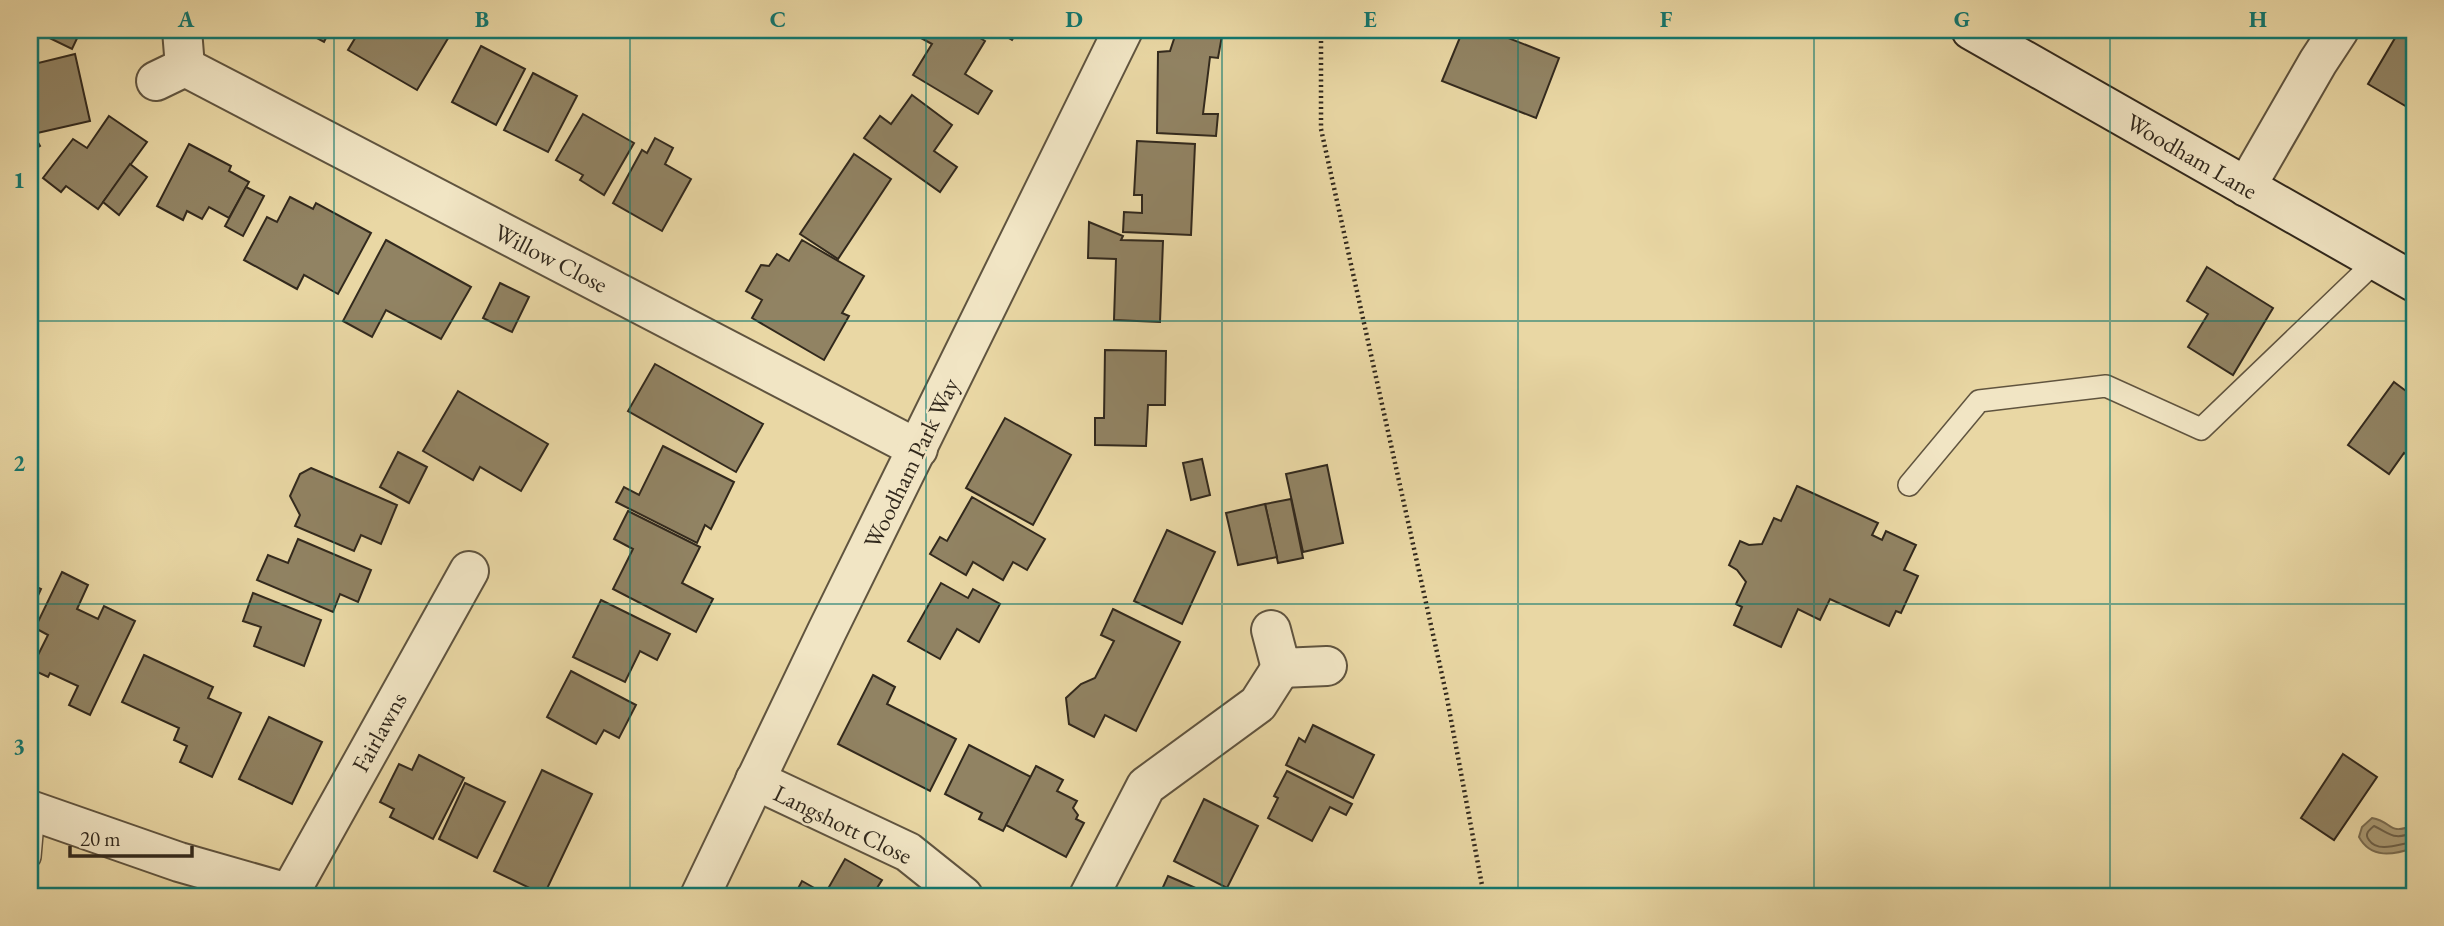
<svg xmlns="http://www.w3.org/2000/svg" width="2444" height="926" font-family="'EB Garamond',serif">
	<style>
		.water { fill: #ab9c76; stroke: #7b6e52; stroke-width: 2 }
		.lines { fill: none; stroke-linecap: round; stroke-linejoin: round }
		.shore { stroke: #6e624a; stroke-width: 2 }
		.building { fill: #918363; stroke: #32291d; stroke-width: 2 }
		.service-casing { stroke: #60543f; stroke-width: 24 }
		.minor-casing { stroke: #60543f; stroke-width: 42 }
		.secondary-casing { stroke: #32291d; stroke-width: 42 }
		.path { stroke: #32291d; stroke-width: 4.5; stroke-dasharray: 2 3.5; stroke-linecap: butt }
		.service { stroke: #f1e5c4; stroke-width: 21 }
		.minor { stroke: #f1e5c4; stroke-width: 38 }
		.secondary { stroke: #f1e5c4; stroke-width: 38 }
		.grid { fill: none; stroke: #0f766e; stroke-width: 2; stroke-opacity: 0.55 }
		.labels { text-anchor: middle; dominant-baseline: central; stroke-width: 5; stroke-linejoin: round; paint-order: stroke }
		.street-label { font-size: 24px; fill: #32291d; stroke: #f1e5c4 }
		.neatline { fill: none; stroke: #0f766e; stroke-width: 2.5 }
		.grid-label { font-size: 23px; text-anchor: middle; font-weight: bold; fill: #0f766e }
	</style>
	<rect width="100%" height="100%" fill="#e9d7a4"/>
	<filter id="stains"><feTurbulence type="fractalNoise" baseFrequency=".00286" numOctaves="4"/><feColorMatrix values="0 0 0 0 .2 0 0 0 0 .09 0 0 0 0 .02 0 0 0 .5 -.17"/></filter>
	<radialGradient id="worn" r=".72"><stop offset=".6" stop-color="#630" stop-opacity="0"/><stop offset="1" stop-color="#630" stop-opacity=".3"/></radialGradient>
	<!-- water -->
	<path class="water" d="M 2372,818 C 2394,822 2387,836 2414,825 L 2414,848 C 2393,855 2371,859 2359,837 L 2362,827 Z"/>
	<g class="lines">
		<!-- shore -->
		<path class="shore" d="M 2414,832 C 2394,841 2391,834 2374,826 C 2369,830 2364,834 2369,840 C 2378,854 2402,843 2414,842"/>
	</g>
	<!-- building -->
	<g class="building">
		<polygon points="33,30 81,30 72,49"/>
		<polygon points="302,30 330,30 324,42"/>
		<polygon points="360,30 453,30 417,90 348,50"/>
		<polygon points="921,30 967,30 985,41 965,74 992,91 978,114 913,75 932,44 917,36"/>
		<polygon points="995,30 1018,30 1012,40"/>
		<polygon points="1177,30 1223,30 1218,58 1210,57 1203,114 1218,114 1216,136 1157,133 1158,52 1170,51"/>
		<polygon points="1463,30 1488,30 1559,58 1536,118 1442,81"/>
		<polygon points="2398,33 2414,43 2414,111 2368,84"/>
		<polygon points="481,46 525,69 496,125 452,102"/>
		<polygon points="75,54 90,121 33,134 40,146 30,152 30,65"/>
		<polygon points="533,73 577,96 548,152 504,130"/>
		<polygon points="912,95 952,125 934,151 957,167 940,192 864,138 880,116 891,124"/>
		<polygon points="583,114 634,143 604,195 580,180 583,175 556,160"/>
		<polygon points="109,116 147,142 98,209 66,186 61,192 43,178 73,139 87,148"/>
		<polygon points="655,138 673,148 665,164 691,179 662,231 613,203 642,150 647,153"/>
		<polygon points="1137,141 1195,144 1191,235 1123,232 1124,212 1142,213 1142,195 1134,195"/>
		<polygon points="189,144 231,166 229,171 249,182 229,218 209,207 202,219 187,211 183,220 157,206"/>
		<polygon points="854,154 891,179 838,259 800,234"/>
		<polygon points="130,164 147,177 119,215 103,202"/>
		<polygon points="246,187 264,196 243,236 225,226"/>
		<polygon points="290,197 313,209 316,203 371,233 338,294 304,275 297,289 244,260 267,217 277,222"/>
		<polygon points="1089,222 1123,236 1121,240 1163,241 1160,322 1114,320 1116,259 1088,258"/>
		<polygon points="386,240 471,287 441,339 386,310 372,337 343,321"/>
		<polygon points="802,240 864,276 842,313 849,316 824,360 752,318 762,300 746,291 761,265 769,266 777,254 789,261"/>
		<polygon points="2207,267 2273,308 2233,375 2188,347 2208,314 2187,301"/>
		<polygon points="500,283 529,297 512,332 483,318"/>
		<polygon points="1105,350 1166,351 1165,405 1148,405 1146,446 1095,445 1095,418 1104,418"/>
		<polygon points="655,364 763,424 736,472 628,411"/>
		<polygon points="2394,382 2414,397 2414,460 2404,453 2389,474 2348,445"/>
		<polygon points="458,391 548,444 521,491 480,467 473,480 423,451"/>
		<polygon points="1005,418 1071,455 1033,525 966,488"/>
		<polygon points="663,446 734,482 711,529 705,525 697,543 616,502 624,487 639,495"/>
		<polygon points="398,452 427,467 409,503 380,487"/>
		<polygon points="1202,459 1210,495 1191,500 1183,463"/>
		<polygon points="1327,465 1343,543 1303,552 1286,474"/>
		<polygon points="311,468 397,505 381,544 361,535 354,551 295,526 300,515 290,496 300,474"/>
		<polygon points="1797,486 1878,523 1872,535 1882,540 1886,531 1916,545 1904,570 1918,576 1901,613 1896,611 1889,626 1830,599 1820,620 1798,609 1781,647 1734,625 1742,607 1736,604 1746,582 1737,570 1729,565 1740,541 1749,545 1762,544 1774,518 1781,521"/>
		<polygon points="972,497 1045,539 1027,570 1013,562 1003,580 973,562 966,575 930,554 940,537 947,541"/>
		<polygon points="1291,499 1303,558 1278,563 1265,504"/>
		<polygon points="1265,504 1277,557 1238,565 1226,513"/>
		<polygon points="628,511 700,547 682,583 713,599 696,632 613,589 633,549 614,539"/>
		<polygon points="1167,530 1215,552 1182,624 1134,601"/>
		<polygon points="298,539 371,570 358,602 340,594 333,612 257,580 268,555 288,563"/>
		<polygon points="62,572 88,585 77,609 98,619 104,606 135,621 90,715 69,705 78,686 50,673 48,677 31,669 48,635 35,628"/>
		<polygon points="941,583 968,598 973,589 1000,604 979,642 957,629 940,659 908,641"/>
		<polygon points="30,584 41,589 30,613"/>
		<polygon points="253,593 321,620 304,666 254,646 261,627 243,621"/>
		<polygon points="601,600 670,634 657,660 640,651 625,682 573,657"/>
		<polygon points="1113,609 1180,642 1136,731 1105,715 1094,737 1069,724 1066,698 1081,684 1095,678 1114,641 1101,635"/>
		<polygon points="144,655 213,687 208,698 241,713 212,777 180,762 187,746 174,740 179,728 122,702"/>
		<polygon points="571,671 636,705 619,738 604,730 596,744 547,717"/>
		<polygon points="873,675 895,687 887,704 956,739 930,791 838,744"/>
		<polygon points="269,717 322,742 292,804 239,779"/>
		<polygon points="1313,725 1374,755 1353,798 1286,765 1299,738 1305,742"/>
		<polygon points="969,745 1031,777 1003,831 979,819 982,813 945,794"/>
		<polygon points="2343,754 2377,777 2334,840 2301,818"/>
		<polygon points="419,755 464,778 433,839 390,817 394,809 380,802 399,764 412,770"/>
		<polygon points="1036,766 1063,780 1057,791 1077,801 1073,808 1078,815 1076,819 1084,823 1066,857 1006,825"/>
		<polygon points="542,770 592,794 544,895 494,871"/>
		<polygon points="1287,771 1352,804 1346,815 1330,807 1312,841 1268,818 1278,798 1274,796"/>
		<polygon points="465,783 505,802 477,858 439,839"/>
		<polygon points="1204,799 1258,826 1227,888 1174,861"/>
		<polygon points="845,859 882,880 872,896 794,896 802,881 825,894"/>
		<polygon points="1168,876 1214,896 1159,896"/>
	</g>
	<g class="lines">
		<defs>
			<g id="service">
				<polyline points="1909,485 1979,401 2106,386 2201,429 2377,260"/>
				<polyline points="30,857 34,811"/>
			</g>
			<g id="minor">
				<polyline points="185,67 918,449"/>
				<polyline points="156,81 185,67 182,30"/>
				<polyline points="2246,187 2318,62 2339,30"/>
				<polyline points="1271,630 1281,668 1327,666"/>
				<polyline points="755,780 908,852 963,896"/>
				<polyline points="30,810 179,862 298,896"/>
				<polyline points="289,894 469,571"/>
				<polyline points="700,896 827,631 1123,30"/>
				<polyline points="1089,896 1146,786 1258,704 1281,668"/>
			</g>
			<polyline id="secondary" points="1971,30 2414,282"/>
		</defs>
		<!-- service casing -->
		<use href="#service" class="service-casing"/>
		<!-- minor casing -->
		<use href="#minor" class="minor-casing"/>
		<!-- secondary casing -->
		<use href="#secondary" class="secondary-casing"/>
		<!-- path -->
		<polyline class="path" points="1321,30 1321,129 1446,693 1484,896"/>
		<!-- service -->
		<use href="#service" class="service"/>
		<!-- minor -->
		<use href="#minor" class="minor"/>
		<!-- secondary -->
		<use href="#secondary" class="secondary"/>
	</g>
	<!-- grid -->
	<path class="grid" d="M 334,30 L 334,896M 630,30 L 630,896M 926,30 L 926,896M 1222,30 L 1222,896M 1518,30 L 1518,896M 1814,30 L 1814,896M 2110,30 L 2110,896M 30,321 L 2414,321M 30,604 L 2414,604"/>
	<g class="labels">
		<!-- street labels -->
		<g class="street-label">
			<text transform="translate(2192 156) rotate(30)">Woodham Lane</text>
			<text transform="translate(551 258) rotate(27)">Willow Close</text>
			<text transform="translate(911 463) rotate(-64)">Woodham Park Way</text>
			<text transform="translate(379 732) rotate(-61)">Fairlawns</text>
			<text transform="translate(843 824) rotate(26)">Langshott Close</text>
		</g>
	</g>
	<!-- margin -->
	<rect width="2444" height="926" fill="none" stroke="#e9d7a4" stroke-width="77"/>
	<!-- scale -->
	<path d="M70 846v10h122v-10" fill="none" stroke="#32291d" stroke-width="3.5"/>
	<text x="80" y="846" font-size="21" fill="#32291d" stroke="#f1e5c4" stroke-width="5" paint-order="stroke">20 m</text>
	<rect x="38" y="38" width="2368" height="850" class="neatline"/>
	<g class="grid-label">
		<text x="186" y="27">A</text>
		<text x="482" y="27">B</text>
		<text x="778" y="27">C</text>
		<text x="1074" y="27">D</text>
		<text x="1370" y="27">E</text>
		<text x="1666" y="27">F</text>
		<text x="1962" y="27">G</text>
		<text x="2258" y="27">H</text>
		<text x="19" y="188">1</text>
		<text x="19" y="471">2</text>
		<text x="19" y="754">3</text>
	</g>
	<rect width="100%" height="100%" filter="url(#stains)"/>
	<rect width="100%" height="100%" fill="url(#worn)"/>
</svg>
